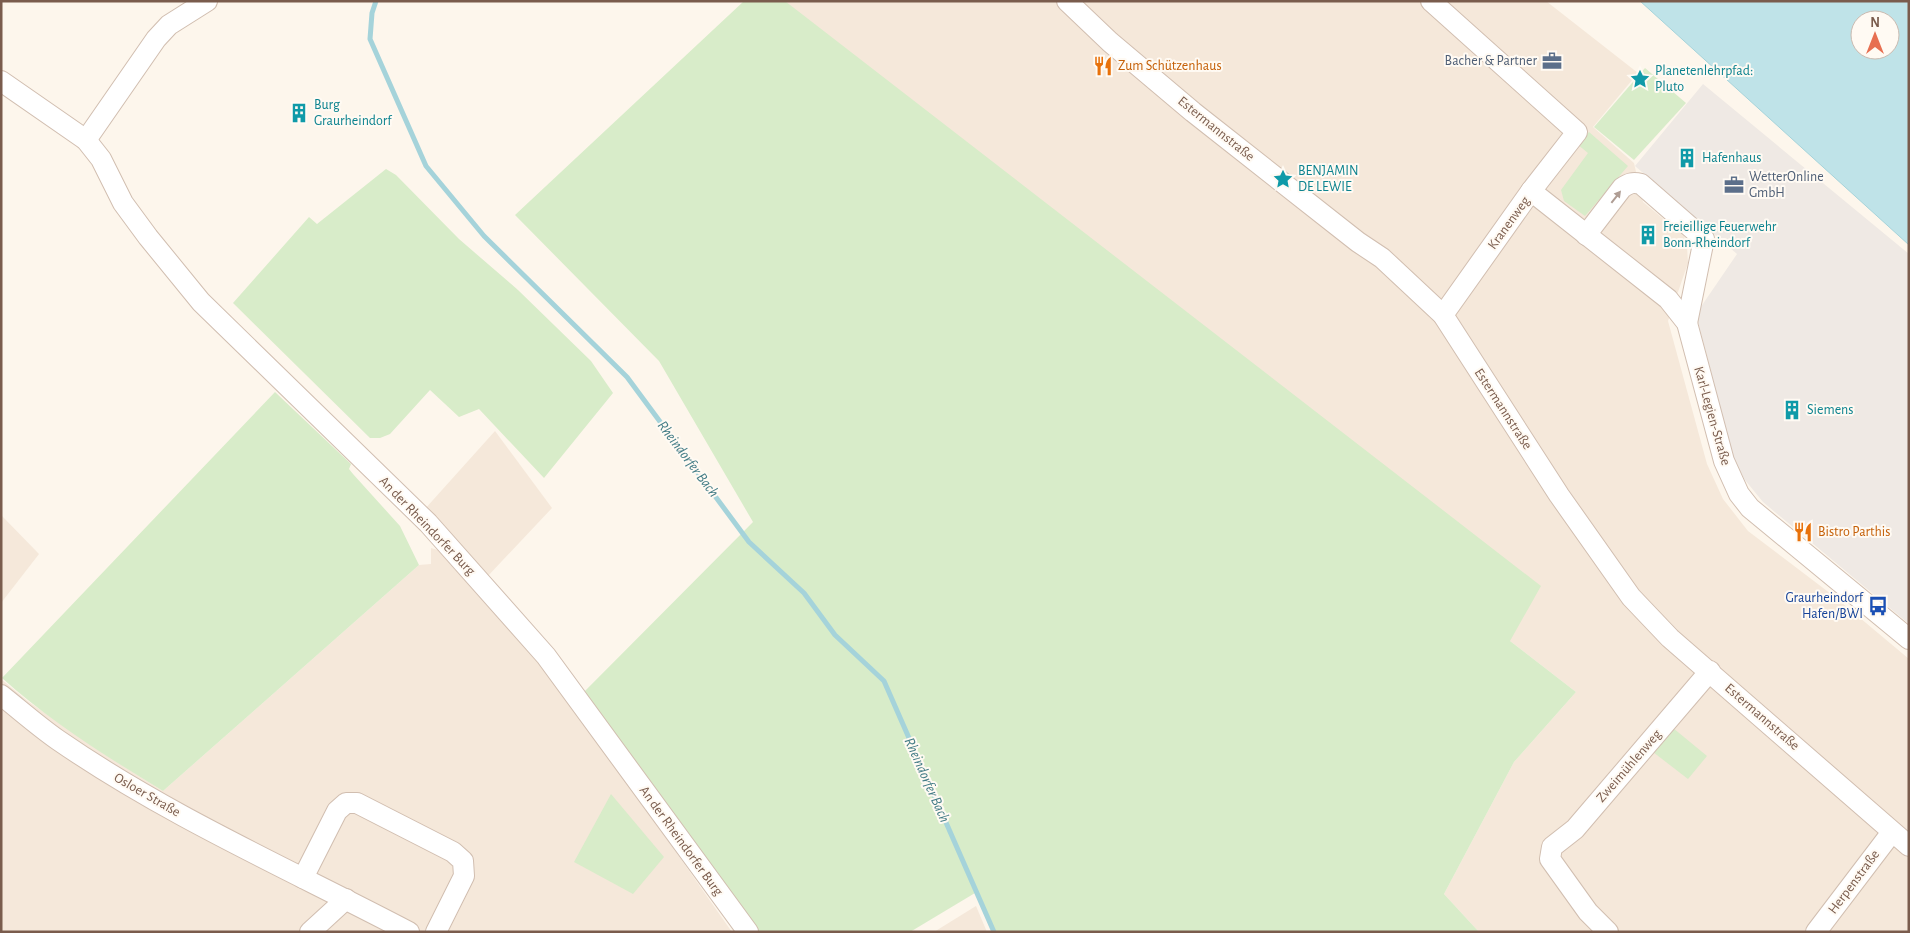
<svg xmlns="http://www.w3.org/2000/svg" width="1910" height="933" font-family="'Alegreya Sans',sans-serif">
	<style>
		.residential { fill: #f5e8da }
		.industrial { fill: #efe9e4 }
		.green { fill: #d8ecc9 }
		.water { fill: #bfe3e8; stroke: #a5d3da; fill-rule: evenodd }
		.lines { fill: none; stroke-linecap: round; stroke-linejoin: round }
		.stream { stroke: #a5d3da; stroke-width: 5 }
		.minor-casing { stroke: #d1beb0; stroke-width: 22 }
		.minor { stroke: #fff; stroke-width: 20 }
		.oneway { fill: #af9d94 }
		.labels { text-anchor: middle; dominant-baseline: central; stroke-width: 4; stroke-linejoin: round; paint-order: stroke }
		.service-label { font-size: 14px; fill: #4e5e75; stroke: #fffaf3; text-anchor: end }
		.food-label { font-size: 14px; fill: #c56008; stroke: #fffaf3; text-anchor: start }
		.culture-label { font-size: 14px; fill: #0d838f; stroke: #fffaf3; text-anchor: start }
		.street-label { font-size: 14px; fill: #7a5c4d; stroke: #fffaf3 }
		.transit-label { font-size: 14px; fill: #164399; stroke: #fffaf3; text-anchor: end }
		.water-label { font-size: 15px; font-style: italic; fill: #437c86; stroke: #fffaf3 }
	</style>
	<rect width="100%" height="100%" fill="#fdf6ec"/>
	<!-- residential -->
	<g class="residential">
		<polygon points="785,1 1546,1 1638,73 1593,127 1634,163 1643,202 1684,236 1687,246 1688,263 1668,321 1707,464 1723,499 1748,531 1835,597 1909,659 1909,932 1479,932 1444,894 1514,762 1576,692 1510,641"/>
		<polygon points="495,431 552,508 487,577 424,510"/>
		<polygon points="1,515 39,554 1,603"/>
		<polygon points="431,548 438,550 558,684 732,932 1,932 1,679 29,702 104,754 163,791 419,565 431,564"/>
		<polygon points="976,906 987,932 934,932"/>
	</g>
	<!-- industrial -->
	<polygon class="industrial" points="1703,84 1909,254 1909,624 1763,502 1745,480 1734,460 1696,314 1737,254 1635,166"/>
	<!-- green -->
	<g class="green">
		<polygon points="744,1 785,1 1541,586 1510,641 1576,692 1514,762 1444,894 1479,932 992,932 975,893 910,932 755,932 577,699 753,522 659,361 515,215"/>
		<polygon points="1645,68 1686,103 1634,160 1594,127"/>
		<polygon points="1589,132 1628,166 1585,216 1564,201 1561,190 1588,153 1577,144"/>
		<polygon points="386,169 396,175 459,239 518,290 591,361 613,393 544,478 479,409 459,417 430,390 390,434 380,438 370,438 233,303 309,217 317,224"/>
		<path d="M 275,392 L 351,464 L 349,469 L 353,474 L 400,526 L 419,565 L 163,791 C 107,757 51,722 2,678 Z"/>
		<polygon points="1673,728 1707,756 1688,779 1653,752"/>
		<polygon points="611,794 664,857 633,894 574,862"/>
	</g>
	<!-- water -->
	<path class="water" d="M 1640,1 L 1909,1 L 1909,245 ZM 1860,20 L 1890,20 L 1890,50 L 1860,50 Z"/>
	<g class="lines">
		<!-- stream -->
		<polyline class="stream" points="376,1 372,13 370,39 426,166 484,236 627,377 749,542 804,593 835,635 884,681 994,932"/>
		<defs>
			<g id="minor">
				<polyline points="1067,1 1110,42 1193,112 1358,242 1382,258 1443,315 1559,495 1631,597 1670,638 1909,846"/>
				<polyline points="1431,1 1577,132 1531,191 1443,315"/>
				<polyline points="1,81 86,140 101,159 123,203 148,237 201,302 428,523 546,656 748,932"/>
				<polyline points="86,140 156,39 169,25 207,1"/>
				<polyline points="1531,191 1668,299 1687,323 1724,461 1739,494 1750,508 1909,639"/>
				<path d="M 1586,235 L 1622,188 C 1629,183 1633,182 1641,184 L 1704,239 L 1687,323"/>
				<path d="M 1,695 C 20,710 38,726 58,740 C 168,816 291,870 409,932"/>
				<polyline points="303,878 337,811 346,803 357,803 453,852 463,861 464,876 436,932"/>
				<polyline points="310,932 346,899"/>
				<polyline points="1608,932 1588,912 1550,859 1552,847 1575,829 1710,671"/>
				<polyline points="1816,932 1892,832"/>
			</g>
		</defs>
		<!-- minor casing -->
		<use href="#minor" class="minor-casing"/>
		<!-- minor -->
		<use href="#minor" class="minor"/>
	</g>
	<!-- one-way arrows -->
	<defs><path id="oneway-solid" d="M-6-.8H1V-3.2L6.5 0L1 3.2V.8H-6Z" transform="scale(1.25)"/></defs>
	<use class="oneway" href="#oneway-solid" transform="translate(1616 197) rotate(-52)"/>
	<!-- icons -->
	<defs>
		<symbol id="office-bare" viewBox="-9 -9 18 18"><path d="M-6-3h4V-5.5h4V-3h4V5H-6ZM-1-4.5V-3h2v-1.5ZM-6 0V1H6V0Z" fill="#5c6f8a" stroke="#fffaf3" stroke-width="2.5" paint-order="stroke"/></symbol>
		<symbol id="restaurant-bare" viewBox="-9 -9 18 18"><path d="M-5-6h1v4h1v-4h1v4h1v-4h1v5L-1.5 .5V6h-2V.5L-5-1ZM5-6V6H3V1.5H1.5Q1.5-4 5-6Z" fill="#e8710a" stroke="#fffaf3" stroke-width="2.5" paint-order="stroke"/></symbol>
		<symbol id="sight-bare" viewBox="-9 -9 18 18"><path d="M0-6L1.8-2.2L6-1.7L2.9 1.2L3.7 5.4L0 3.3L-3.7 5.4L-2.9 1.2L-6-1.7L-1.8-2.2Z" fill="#0f9aa8" stroke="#fffaf3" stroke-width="2.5" paint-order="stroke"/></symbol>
		<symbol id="building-bare" viewBox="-9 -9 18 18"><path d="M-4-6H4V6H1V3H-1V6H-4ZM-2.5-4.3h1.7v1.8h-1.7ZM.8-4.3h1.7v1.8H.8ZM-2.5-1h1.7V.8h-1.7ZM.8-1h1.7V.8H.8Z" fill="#0f9aa8" stroke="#fffaf3" stroke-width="2.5" paint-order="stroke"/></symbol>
		<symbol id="bus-bare" viewBox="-9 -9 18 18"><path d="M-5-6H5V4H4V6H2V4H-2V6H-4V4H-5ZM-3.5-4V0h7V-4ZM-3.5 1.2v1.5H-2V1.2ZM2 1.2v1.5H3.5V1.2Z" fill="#1a4fb4" stroke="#fffaf3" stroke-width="2.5" paint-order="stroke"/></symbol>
	</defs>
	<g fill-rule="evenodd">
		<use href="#office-bare" x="1538" y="47" width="28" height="28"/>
		<use href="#restaurant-bare" x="1089" y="52" width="28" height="28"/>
		<use href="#sight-bare" x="1626" y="65" width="28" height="28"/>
		<use href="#building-bare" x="285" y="99" width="28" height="28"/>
		<use href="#building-bare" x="1673" y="144" width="28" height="28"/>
		<use href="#sight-bare" x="1269" y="165" width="28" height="28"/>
		<use href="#office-bare" x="1720" y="171" width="28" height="28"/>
		<use href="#building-bare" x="1634" y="221" width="28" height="28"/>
		<use href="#building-bare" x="1778" y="396" width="28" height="28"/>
		<use href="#restaurant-bare" x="1789" y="518" width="28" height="28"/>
		<use href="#bus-bare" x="1864" y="592" width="28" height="28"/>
	</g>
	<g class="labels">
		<!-- service labels -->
		<g class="service-label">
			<text x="1537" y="61">Bacher &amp; Partner</text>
			<text x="1749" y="177" text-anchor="start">WetterOnline<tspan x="1749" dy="16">GmbH</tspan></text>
		</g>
		<!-- food labels -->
		<g class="food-label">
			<text x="1118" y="66">Zum Schützenhaus</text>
			<text x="1818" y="532">Bistro Parthis</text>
		</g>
		<!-- culture labels -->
		<g class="culture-label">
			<text x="1655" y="71">Planetenlehrpfad:<tspan x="1655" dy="16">Pluto</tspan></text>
			<text x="314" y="105">Burg<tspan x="314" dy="16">Graurheindorf</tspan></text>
			<text x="1702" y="158">Hafenhaus</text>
			<text x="1298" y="171">BENJAMIN<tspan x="1298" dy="16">DE LEWIE</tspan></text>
			<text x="1663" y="227">Freieillige Feuerwehr<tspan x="1663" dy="16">Bonn-Rheindorf</tspan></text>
			<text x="1807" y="410">Siemens</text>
		</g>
		<!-- street labels -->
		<g class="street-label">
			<text transform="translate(1216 129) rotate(39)">Estermannstraße</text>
			<text transform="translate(1509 223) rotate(-54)">Kranenweg</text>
			<text transform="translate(1503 409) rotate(57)">Estermannstraße</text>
			<text transform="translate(1712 416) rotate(74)">Karl-Legien-Straße</text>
			<text transform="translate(427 526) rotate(46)">An der Rheindorfer Burg</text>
			<text transform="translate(1762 717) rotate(41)">Estermannstraße</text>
			<text transform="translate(1629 766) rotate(-49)">Zweimühlenweg</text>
			<text transform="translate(147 795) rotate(30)">Osloer Straße</text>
			<text transform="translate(681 841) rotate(54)">An der Rheindorfer Burg</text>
			<text transform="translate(1854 882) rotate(-53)">Herpenstraße</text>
		</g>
		<!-- transit labels -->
		<g class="transit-label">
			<text x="1863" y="598">Graurheindorf<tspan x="1863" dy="16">Hafen/BWI</tspan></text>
		</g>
		<!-- water labels -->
		<g class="water-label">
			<text transform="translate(688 459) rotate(53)">Rheindorfer Bach</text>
			<text transform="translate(927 780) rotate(66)">Rheindorfer Bach</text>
		</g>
	</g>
	<!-- border -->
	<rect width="1910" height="933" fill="none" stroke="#7a5c4d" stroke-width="5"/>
	<!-- north arrow -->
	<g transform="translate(1875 35)"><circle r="24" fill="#fffaf3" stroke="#cabbb1"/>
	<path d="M0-4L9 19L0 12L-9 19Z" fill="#e76f51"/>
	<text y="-8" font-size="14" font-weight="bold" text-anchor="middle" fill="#7a5c4d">N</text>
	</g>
</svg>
